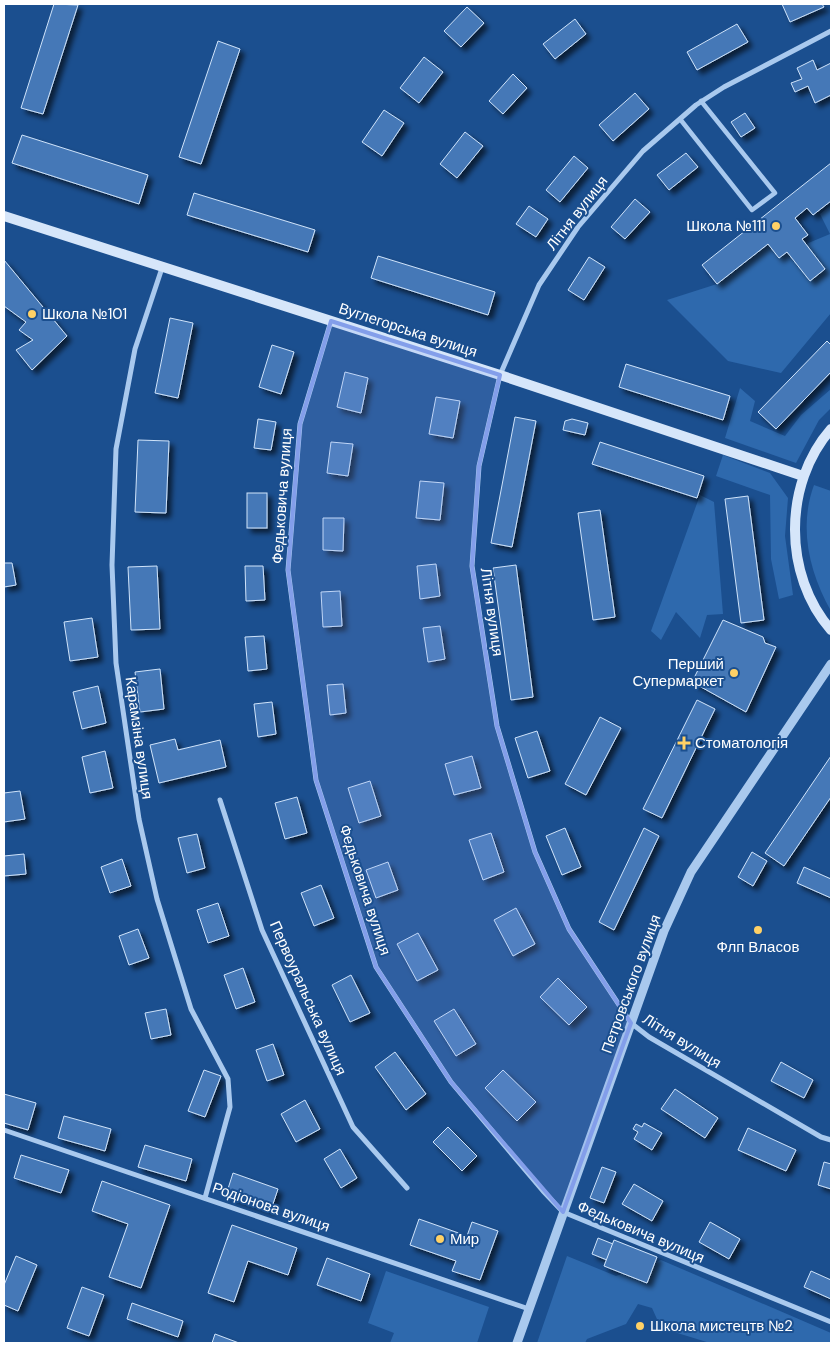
<svg xmlns="http://www.w3.org/2000/svg" width="835" height="1347" font-family="'DM Sans',sans-serif">
	<style>
		.green { fill: #2e69ad }
		.building { fill: #4478b7; stroke: #cfe3fa; filter: url(#shadow) }
		.lines { fill: none; stroke-linecap: round; stroke-linejoin: round }
		.pedestrian { stroke: #a9c9ee; stroke-width: 4.5 }
		.minor { stroke: #a9c9ee; stroke-width: 5 }
		.tertiary { stroke: #a9c9ee; stroke-width: 9 }
		.secondary { stroke: #d6e6fa; stroke-width: 10 }
		.marked { fill: #839eea; fill-opacity: 0.2; stroke: #839eea; stroke-width: 4; stroke-linejoin: round }
		.poi-dot { fill: #ffd166; stroke: #1b4f8f; stroke-width: 2 }
		.labels { text-anchor: middle; dominant-baseline: central; stroke-width: 4; stroke-linejoin: round; paint-order: stroke }
		.street-label { font-size: 15px; fill: #fff; stroke: #1b4f8f }
		.poi-label { font-size: 15px; fill: #fff; stroke: #1b4f8f; text-anchor: start }
	</style>
	<defs>
		<filter id="shadow"><feDropShadow dx="4.5" dy="4.5" stdDeviation="2.5" flood-color="#0009"/></filter>
	</defs>
	<rect width="100%" height="100%" fill="#1b4f8f"/>
	<!-- green -->
	<g class="green">
		<polygon points="831,205 831,313 781,373 728,361 667,300 717,284 768,244 779,258 787,252 810,281 825,269 806,244 830,234 820,214"/>
		<polygon points="740,388 755,401 750,421 785,436 801,415 831,389 831,408 819,420 796,463 725,438"/>
		<polygon points="723,455 770,473 788,498 785,536 793,595 779,599 771,559 770,495 716,476"/>
		<path d="M 814,485 L 831,491 L 831,611 C 810,574 798,528 814,485 Z"/>
		<polygon points="700,495 714,502 723,614 707,615 700,638 676,612 661,640 651,631"/>
		<polygon points="567,1256 616,1276 661,1260 831,1333 831,1343 710,1343 661,1328 652,1308 638,1304 626,1324 587,1339 585,1343 537,1343"/>
		<polygon points="386,1271 489,1307 477,1343 390,1343 394,1333 368,1323"/>
	</g>
	<!-- building -->
	<g class="building">
		<polygon points="54,4 78,5 43,114 21,108"/>
		<polygon points="782,4 822,4 824,7 790,22"/>
		<polygon points="467,7 484,23 461,47 444,31"/>
		<polygon points="575,19 586,34 555,59 543,44"/>
		<polygon points="737,24 748,42 697,70 687,52"/>
		<polygon points="218,41 240,49 201,164 179,157"/>
		<polygon points="424,57 443,72 419,103 400,88"/>
		<polygon points="813,60 817,70 831,63 831,95 815,103 808,86 795,92 791,83 802,79 797,68"/>
		<polygon points="513,74 527,88 503,114 489,101"/>
		<polygon points="635,93 649,109 613,141 599,125"/>
		<polygon points="384,110 404,123 382,156 362,142"/>
		<polygon points="745,113 755,128 741,137 731,122"/>
		<polygon points="465,132 483,146 457,178 440,164"/>
		<polygon points="22,135 148,175 139,204 12,163"/>
		<polygon points="686,153 698,167 669,190 657,175"/>
		<polygon points="574,156 588,168 560,202 546,190"/>
		<polygon points="831,163 831,201 813,215 807,208 795,218 808,235 802,239 825,269 810,281 787,252 779,258 768,244 717,284 702,265"/>
		<polygon points="194,193 315,230 308,252 187,215"/>
		<polygon points="635,199 650,212 625,239 611,227"/>
		<polygon points="529,206 548,219 536,237 516,224"/>
		<polygon points="378,256 495,292 488,315 371,278"/>
		<polygon points="589,257 605,267 584,300 568,290"/>
		<polygon points="4,260 67,336 32,370 16,350 33,340 19,330 26,322 4,306"/>
		<polygon points="170,318 193,323 178,398 155,393"/>
		<polygon points="827,341 831,345 831,372 776,429 758,412"/>
		<polygon points="272,345 294,352 281,394 259,387"/>
		<polygon points="626,364 730,396 723,420 619,387"/>
		<polygon points="345,372 368,378 361,413 337,407"/>
		<polygon points="436,397 460,401 453,438 429,434"/>
		<polygon points="515,417 536,421 512,547 491,543"/>
		<polygon points="258,419 276,422 271,450 254,448"/>
		<polygon points="572,419 588,423 585,435 563,430 565,421"/>
		<polygon points="138,440 169,441 166,513 135,512"/>
		<polygon points="331,442 353,444 348,476 327,473"/>
		<polygon points="600,442 704,476 697,498 592,464"/>
		<polygon points="420,481 444,483 440,520 416,518"/>
		<rect x="247" y="493" width="20" height="35"/>
		<polygon points="748,496 764,620 741,623 725,499"/>
		<polygon points="600,510 615,617 593,620 578,513"/>
		<polygon points="323,518 344,518 343,551 323,550"/>
		<polygon points="4,563 12,563 16,585 4,587"/>
		<polygon points="436,564 440,596 420,599 417,566"/>
		<polygon points="516,565 533,697 511,700 493,568"/>
		<polygon points="157,566 160,629 131,630 128,567"/>
		<polygon points="245,566 263,566 265,600 246,601"/>
		<polygon points="340,591 342,626 323,627 321,592"/>
		<polygon points="92,618 98,657 70,661 64,622"/>
		<polygon points="723,620 763,637 765,643 776,647 746,712 692,682"/>
		<polygon points="440,626 445,659 428,662 423,628"/>
		<polygon points="264,636 267,669 248,671 245,637"/>
		<polygon points="160,669 164,709 140,712 135,672"/>
		<polygon points="343,684 346,713 330,715 327,685"/>
		<polygon points="98,686 106,723 82,729 73,692"/>
		<polygon points="697,700 715,709 662,818 643,809"/>
		<polygon points="272,702 276,734 258,737 254,704"/>
		<polygon points="600,717 621,728 586,795 565,784"/>
		<polygon points="537,731 550,771 528,778 515,738"/>
		<polygon points="175,739 178,750 220,740 226,767 159,783 150,745"/>
		<polygon points="105,751 113,788 90,793 82,757"/>
		<polygon points="472,756 481,788 454,795 445,764"/>
		<polygon points="831,756 831,797 784,866 765,853"/>
		<polygon points="370,781 381,816 359,823 348,788"/>
		<polygon points="20,791 25,819 4,822 4,793"/>
		<polygon points="297,797 307,833 285,839 275,803"/>
		<polygon points="565,828 581,867 562,875 546,836"/>
		<polygon points="644,828 659,836 614,930 599,922"/>
		<polygon points="491,833 504,872 483,880 469,840"/>
		<polygon points="197,834 205,868 187,873 178,838"/>
		<polygon points="752,852 767,861 753,886 738,877"/>
		<polygon points="24,854 26,874 4,876 4,856"/>
		<polygon points="122,859 131,886 110,893 101,867"/>
		<polygon points="388,862 398,890 376,898 366,870"/>
		<polygon points="804,867 831,879 831,898 797,883"/>
		<polygon points="321,885 334,918 314,926 301,893"/>
		<polygon points="218,903 229,936 208,943 197,910"/>
		<polygon points="516,908 535,944 513,956 494,920"/>
		<polygon points="138,929 149,958 129,965 119,936"/>
		<polygon points="418,933 438,970 417,981 397,944"/>
		<polygon points="243,968 255,1002 236,1009 224,975"/>
		<polygon points="351,975 370,1013 350,1022 332,985"/>
		<polygon points="558,978 587,1007 569,1025 540,997"/>
		<polygon points="166,1009 171,1035 151,1039 145,1013"/>
		<polygon points="454,1009 476,1044 456,1056 434,1021"/>
		<polygon points="273,1044 284,1075 267,1081 256,1050"/>
		<polygon points="395,1052 426,1094 406,1110 375,1067"/>
		<polygon points="781,1062 813,1080 804,1098 771,1081"/>
		<polygon points="204,1070 221,1076 205,1117 188,1111"/>
		<polygon points="503,1070 536,1102 517,1121 485,1088"/>
		<polygon points="675,1089 718,1118 705,1138 661,1109"/>
		<polygon points="4,1094 36,1103 28,1130 4,1123"/>
		<polygon points="305,1100 320,1129 296,1142 281,1114"/>
		<polygon points="64,1116 111,1129 105,1151 58,1138"/>
		<polygon points="644,1123 662,1133 652,1150 634,1139 638,1132 633,1129 636,1124 642,1127"/>
		<polygon points="448,1127 477,1156 462,1171 433,1142"/>
		<polygon points="748,1128 796,1150 786,1171 738,1150"/>
		<polygon points="145,1145 192,1159 186,1181 138,1167"/>
		<polygon points="340,1149 357,1178 341,1188 324,1159"/>
		<polygon points="21,1155 69,1170 61,1193 14,1178"/>
		<polygon points="824,1162 831,1164 831,1189 818,1185"/>
		<polygon points="602,1167 616,1172 604,1203 590,1198"/>
		<polygon points="233,1173 278,1189 271,1210 226,1195"/>
		<polygon points="102,1181 170,1205 141,1288 109,1277 128,1224 92,1211"/>
		<polygon points="634,1184 663,1201 652,1221 622,1204"/>
		<polygon points="419,1219 467,1236 472,1222 498,1231 480,1280 452,1271 456,1261 410,1245"/>
		<polygon points="710,1222 740,1239 729,1259 699,1242"/>
		<polygon points="232,1225 297,1248 288,1275 248,1261 234,1302 208,1293"/>
		<polygon points="598,1238 613,1244 607,1260 592,1254"/>
		<polygon points="614,1240 657,1257 647,1283 604,1266"/>
		<polygon points="16,1256 37,1265 18,1311 4,1305 4,1285"/>
		<polygon points="327,1258 370,1274 361,1301 317,1285"/>
		<polygon points="811,1271 831,1280 831,1299 804,1287"/>
		<polygon points="82,1287 104,1295 89,1336 67,1328"/>
		<polygon points="132,1303 183,1321 178,1337 127,1319"/>
		<polygon points="215,1334 239,1343 212,1343"/>
	</g>
	<g class="lines">
		<!-- pedestrian -->
		<polyline class="pedestrian" points="680,119 752,210 775,193 701,101"/>
		<!-- minor -->
		<g class="minor">
			<polyline points="831,31 724,87 696,105 643,151 578,227 539,285 500,375 479,466 472,566 497,726 535,852 569,929 631,1023 649,1037 821,1137 831,1140"/>
			<polyline points="162,268 135,349 116,449 112,565 116,663 139,819 157,899 191,1009 228,1079 230,1107 205,1198"/>
			<polyline points="331,321 300,424 288,570 316,780 376,967 451,1082 543,1191 563,1212 831,1322"/>
			<polyline points="220,800 262,930 353,1127 407,1188"/>
			<polyline points="4,1130 529,1309"/>
		</g>
		<!-- tertiary -->
		<polyline class="tertiary" points="517,1343 664,931 691,872 831,664"/>
		<!-- secondary -->
		<g class="secondary">
			<polyline points="4,216 500,375 803,476"/>
			<path d="M 831,429 C 783,484 783,575 831,630"/>
		</g>
	</g>
	<!-- marked area -->
	<path class="marked" d="M 331,321 L 500,375 L 479,466 L 472,566 L 497,726 L 535,852 L 569,929 L 631,1023 L 563,1212 L 451,1082 L 376,967 L 316,780 L 288,570 L 300,424 Z"/>
	<!-- markers -->
	<g class="poi-dot">
		<circle cx="776" cy="226" r="5"/>
		<circle cx="32" cy="314" r="5"/>
		<circle cx="734" cy="673" r="5"/>
		<path d="M681.5 735.5h5v5h5v5h-5v5h-5v-5h-5v-5h5z"/>
		<circle cx="758" cy="930" r="5"/>
		<circle cx="440" cy="1239" r="5"/>
		<circle cx="640" cy="1326" r="5"/>
	</g>
	<g class="labels">
		<!-- street labels -->
		<g class="street-label">
			<text transform="translate(577 213) rotate(-52)">Літня вулиця</text>
			<text transform="translate(408 330) rotate(18)">Вуглегорська вулиця</text>
			<text transform="translate(282 496) rotate(-86)">Федьковича вулиця</text>
			<text transform="translate(492 612) rotate(82)">Літня вулиця</text>
			<text transform="translate(139 738) rotate(82)">Карамзіна вулиця</text>
			<text transform="translate(365 890) rotate(72)">Федьковича вулиця</text>
			<text transform="translate(631 984) rotate(-70)">Петровського вулиця</text>
			<text transform="translate(308 998) rotate(66)">Первоуральська вулиця</text>
			<text transform="translate(682 1041) rotate(32)">Літня вулиця</text>
			<text transform="translate(271 1207) rotate(19)">Родіонова вулиця</text>
			<text transform="translate(641 1232) rotate(23)">Федьковича вулиця</text>
		</g>
		<!-- poi labels -->
		<g class="poi-label">
			<text x="766" y="226" text-anchor="end">Школа №111</text>
			<text x="42" y="314">Школа №101</text>
			<text x="724" y="664" text-anchor="end">Перший<tspan x="724" dy="17">Супермаркет</tspan></text>
			<text x="695" y="743">Стоматологія</text>
			<text x="758" y="947" text-anchor="middle">Флп Власов</text>
			<text x="450" y="1239">Мир</text>
			<text x="650" y="1326">Школа мистецтв №2</text>
		</g>
	</g>
	<!-- border -->
	<rect width="835" height="1347" fill="none" stroke="#ffffff" stroke-width="10"/>
</svg>
